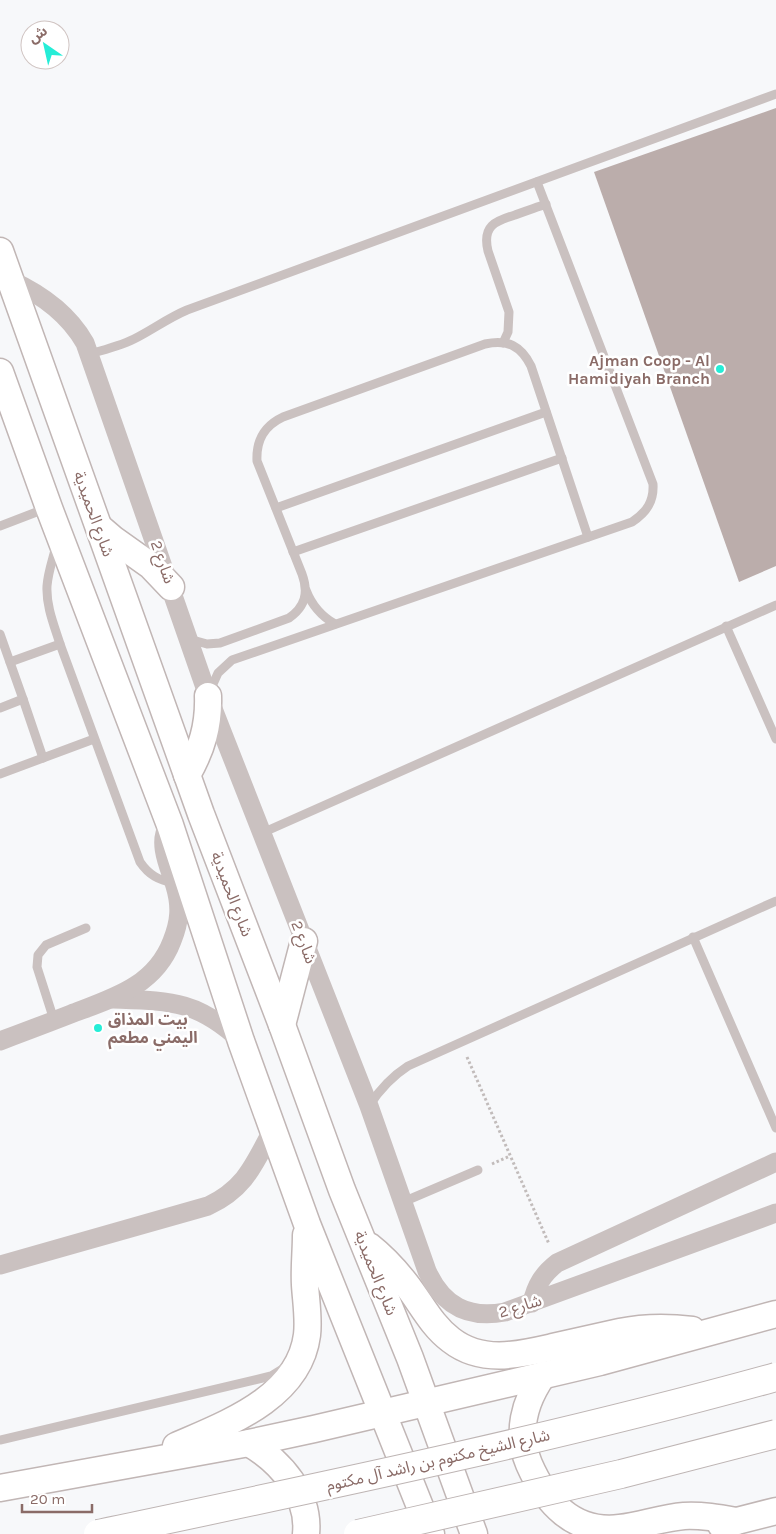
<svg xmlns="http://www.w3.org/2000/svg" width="776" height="1534" font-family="Karla,'Noto Sans Arabic',sans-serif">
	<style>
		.building { fill: #bbadab }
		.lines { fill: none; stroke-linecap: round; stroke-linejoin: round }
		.secondary-casing { stroke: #c1b6b5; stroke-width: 29 }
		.path { stroke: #c2bcbb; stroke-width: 3; stroke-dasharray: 2.5 2.5; stroke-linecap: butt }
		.lane { stroke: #cac1c0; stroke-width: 9 }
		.street { stroke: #cac1c0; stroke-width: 19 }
		.secondary { stroke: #fff; stroke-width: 26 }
		.primary-bridge-casing { stroke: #beb5b4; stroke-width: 30; stroke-linecap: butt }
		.primary-bridge { stroke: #fff; stroke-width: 28 }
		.poi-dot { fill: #25edd7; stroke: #fff; stroke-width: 2 }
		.labels { text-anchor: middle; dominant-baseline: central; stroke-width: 5; stroke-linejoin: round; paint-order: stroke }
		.poi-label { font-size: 16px; font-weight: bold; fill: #8a6b67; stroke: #fff; text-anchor: end }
		.street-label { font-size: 16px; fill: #8a6b67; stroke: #fff }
	</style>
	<rect width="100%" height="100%" fill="#f7f8fa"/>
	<!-- building -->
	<polygon class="building" points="776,108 776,566 739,582 594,172"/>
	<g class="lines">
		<defs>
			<g id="secondary">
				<polyline points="0,251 201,814 282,1025 342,1190 410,1358 474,1534"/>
				<polyline points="0,372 49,508 170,825 241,1041 307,1224 431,1534"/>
				<polyline points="99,527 113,539 151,566 171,587"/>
				<path d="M 187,775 C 202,749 209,725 208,696"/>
				<polyline points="282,1025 304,941"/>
				<path d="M 369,1246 C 383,1257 395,1270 406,1284 C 421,1303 431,1325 451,1340 C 482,1364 518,1355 553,1347 C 576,1342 598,1337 620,1332 C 644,1327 669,1327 692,1330"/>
				<path d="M 543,1375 C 524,1402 516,1433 529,1464 C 546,1503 574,1534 620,1528 C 642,1525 662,1518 684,1516 C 702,1515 719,1518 736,1521"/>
				<path d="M 249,1443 C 281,1462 310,1495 306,1534"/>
				<path d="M 176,1446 C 226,1424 299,1398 307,1335 C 309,1319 306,1301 305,1285 C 304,1268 306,1252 306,1235"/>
				<polyline points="0,1488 249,1443 314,1429 600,1362 776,1314"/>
				<polyline points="721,1525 776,1511"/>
			</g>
		</defs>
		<!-- secondary casing -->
		<use href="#secondary" class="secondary-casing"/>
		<!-- path -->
		<g class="path">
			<polyline points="467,1057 549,1244"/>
			<polyline points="492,1164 510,1156"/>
		</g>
		<!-- lane -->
		<g class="lane">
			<path d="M 503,343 L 508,332 L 509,312 L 488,251 C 482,226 495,221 515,215 C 525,211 535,208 546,204"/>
			<path d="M 89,354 C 104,350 120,346 134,339 C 152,330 168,318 187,310 L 776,94"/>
			<polyline points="276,508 546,412"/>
			<polyline points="0,526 47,508"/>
			<path d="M 56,546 C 53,559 48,572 47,586 C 46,606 54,625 60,644 L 140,862 C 149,875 158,880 174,883"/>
			<polyline points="293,552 562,458"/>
			<path d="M 306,590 C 312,606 321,616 335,624"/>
			<polyline points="726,626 776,739"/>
			<polyline points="0,634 23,699 0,708"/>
			<path d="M 189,639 L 207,644 L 220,643 L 289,618 C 305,607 309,593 302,574 L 257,461 C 256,440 264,426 283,417 L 485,344 C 508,339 521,346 531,366 L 588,537"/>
			<polyline points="10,662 60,644"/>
			<path d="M 209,693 L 218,673 L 232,660 L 632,522 C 647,512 654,501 653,484 L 537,182"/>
			<polyline points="23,699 43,758"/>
			<polyline points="0,774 94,739"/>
			<polyline points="262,833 776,605"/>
			<polyline points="693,937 776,1128"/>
			<polyline points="54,1020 37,967 38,955 46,945 86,928"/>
			<path d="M 369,1106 C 380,1089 391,1077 408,1066 L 776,901"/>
			<polyline points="403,1202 478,1170"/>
			<polyline points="0,1440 271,1376 284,1368"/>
		</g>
		<!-- street -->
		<g class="street">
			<path d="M 10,280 C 41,294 68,313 85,343 L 208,696 L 369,1106 L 427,1271 C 443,1306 468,1319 505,1312 L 776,1213"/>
			<path d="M 113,999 C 170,1001 197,1000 241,1041"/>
			<path d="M 0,1041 C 24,1032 48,1023 71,1014 C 113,998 155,986 172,941 C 180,921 181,906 175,886 C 170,869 157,843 168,827"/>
			<path d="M 0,1265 L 208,1206 C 246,1188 254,1164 273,1129"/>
			<path d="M 532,1303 C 536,1285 543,1274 557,1263 L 776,1162"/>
		</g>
		<!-- secondary -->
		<use href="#secondary" class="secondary"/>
		<defs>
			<g id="primary-bridge">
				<path d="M 98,1534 C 325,1486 552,1439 776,1377"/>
				<polyline points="358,1534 621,1474 776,1434"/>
			</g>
		</defs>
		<!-- primary-bridge casing -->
		<use href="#primary-bridge" class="primary-bridge-casing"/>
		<!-- primary-bridge -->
		<use href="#primary-bridge" class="primary-bridge"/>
	</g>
	<!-- markers -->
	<g class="poi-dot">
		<circle cx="720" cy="369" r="5"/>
		<circle cx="98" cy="1028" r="5"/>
	</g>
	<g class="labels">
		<!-- poi labels -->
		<g class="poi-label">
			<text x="710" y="360">Ajman Coop - Al<tspan x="710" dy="18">Hamidiyah Branch</tspan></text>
			<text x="108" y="1019" text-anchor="start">بيت المذاق<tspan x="108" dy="18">اليمني مطعم</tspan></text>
		</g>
		<!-- street labels -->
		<g class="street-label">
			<text transform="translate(94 514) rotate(70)">شارع الحميدية</text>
			<text transform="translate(163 562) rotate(71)">شارع 2</text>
			<text transform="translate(232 894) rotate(69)">شارع الحميدية</text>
			<text transform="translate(304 942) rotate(69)">شارع 2</text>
			<text transform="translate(376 1273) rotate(68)">شارع الحميدية</text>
			<text transform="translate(520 1306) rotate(-17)">شارع 2</text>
			<text transform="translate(438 1460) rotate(-13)">شارع الشيخ مكتوم بن راشد آل مكتوم</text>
		</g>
	</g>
	<!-- north arrow -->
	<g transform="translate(45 45) rotate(326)"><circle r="24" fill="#ffffff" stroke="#d0c4c2"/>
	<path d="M0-4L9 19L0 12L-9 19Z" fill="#25edd7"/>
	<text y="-8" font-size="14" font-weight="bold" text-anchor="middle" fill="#8a6b67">ش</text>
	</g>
	<!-- scale -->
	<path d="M22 1504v8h70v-8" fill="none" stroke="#8a6b67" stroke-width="2.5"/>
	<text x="30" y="1504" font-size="15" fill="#8a6b67" stroke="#ffffff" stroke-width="4" paint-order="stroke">20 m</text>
</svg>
